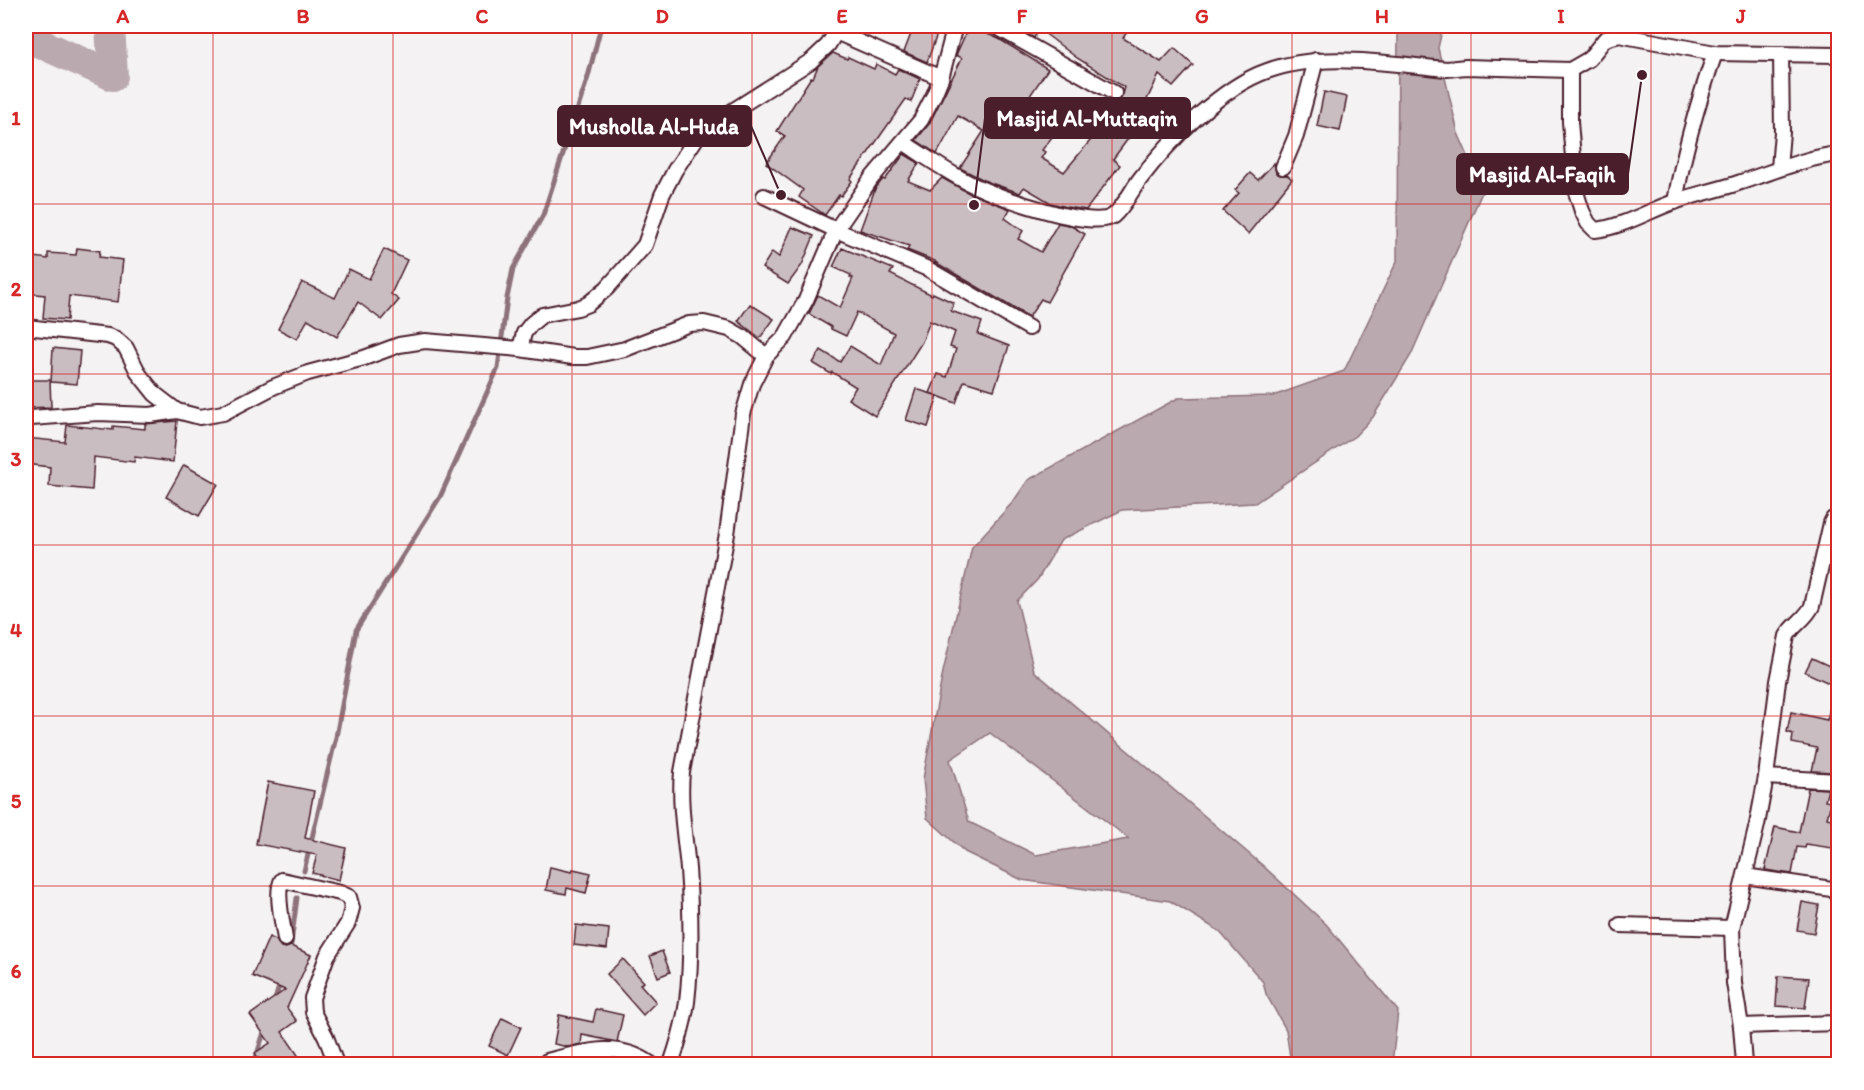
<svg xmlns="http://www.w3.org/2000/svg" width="1864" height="1090" font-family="Itim,sans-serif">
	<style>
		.water { fill: #baa9ae; stroke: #8d727a; stroke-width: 1.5; fill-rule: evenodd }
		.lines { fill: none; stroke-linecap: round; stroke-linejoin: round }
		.stream { stroke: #8d727a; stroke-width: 5 }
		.river { stroke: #baa9ae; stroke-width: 30 }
		.building { fill: #cabdc1; stroke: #4a1f2b; stroke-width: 1.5 }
		.street-casing { stroke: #4a1f2b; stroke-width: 18 }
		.street { stroke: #fff; stroke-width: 14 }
		.grid { fill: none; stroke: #d62828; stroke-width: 1.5; stroke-opacity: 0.55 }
		.leader { fill: none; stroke: #4a1f2b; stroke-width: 2 }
		.callout-dot { fill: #4a1f2b; stroke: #fff; stroke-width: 2 }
		.callout { fill: #4a1f2b; stroke: #4a1f2b; stroke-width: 2 }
		.callout-label { font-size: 22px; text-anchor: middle; font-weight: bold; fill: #fff }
		.neatline { fill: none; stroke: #d62828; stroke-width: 2 }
		.grid-label { font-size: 20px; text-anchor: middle; font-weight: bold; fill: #d62828 }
	</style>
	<rect width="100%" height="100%" fill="#f4f2f2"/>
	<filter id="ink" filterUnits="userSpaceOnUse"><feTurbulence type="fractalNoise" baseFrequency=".0167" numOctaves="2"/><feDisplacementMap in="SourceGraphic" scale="12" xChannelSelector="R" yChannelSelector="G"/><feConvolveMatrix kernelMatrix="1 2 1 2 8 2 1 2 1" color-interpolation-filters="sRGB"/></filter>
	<g filter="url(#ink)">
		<!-- water -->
		<path class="water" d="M 1398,26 L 1443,26 L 1438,48 L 1458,133 L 1483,190 L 1411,355 L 1373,417 L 1355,436 L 1255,503 L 1122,510 L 1061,540 L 1038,579 L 1017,601 L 1034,671 L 1261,864 L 1326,924 L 1398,1011 L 1392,1064 L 1291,1064 L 1286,1030 L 1266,994 L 1263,982 L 1219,931 L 1170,901 L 1022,880 L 965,852 L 927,818 L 923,779 L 943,672 L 972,547 L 1013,502 L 1028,480 L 1178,398 L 1273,396 L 1344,371 L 1397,261 ZM 990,733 L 1128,838 L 1128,839 L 1036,855 L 969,822 L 950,760 Z"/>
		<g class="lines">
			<!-- stream -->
			<g class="stream">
				<polyline points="304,871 336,737 356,630 440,497 498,368 507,298 513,269 543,215 588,77 601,26"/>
				<polyline points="290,951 297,898"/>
				<polyline points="274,1003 281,980"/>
				<polyline points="254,1064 265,1029"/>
			</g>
			<!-- river -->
			<polyline class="river" points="26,37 113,76 110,26"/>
		</g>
		<!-- building -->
		<g class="building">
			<polygon points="914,26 940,26 927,62 904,52"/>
			<polygon points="969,26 999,39 1048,69 1025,103 1059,128 1042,150 1045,152 1041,158 1064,172 1095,135 1092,132 1114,102 1121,98 1124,87 1077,58 1039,29 1034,38 1013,26 1131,26 1123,38 1161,62 1174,48 1193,65 1173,87 1159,75 1138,118 1142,120 1113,159 1120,165 1086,210 1067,207 1051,203 1024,187 1020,193 988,182 960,168 984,131 958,116 937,154 916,140 929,124 962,58 956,55"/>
			<polygon points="833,53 847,59 848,57 874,69 876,64 895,74 898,69 920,79 911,102 906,99 850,179 852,181 841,196 839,195 825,215 799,197 803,190 766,163 785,136 777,131 811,77 813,78 818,66"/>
			<polygon points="1324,92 1347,97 1340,131 1317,126"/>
			<polygon points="904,154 919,163 908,181 930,190 942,178 969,193 1010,209 1005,218 1023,231 1018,239 1041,252 1058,223 1074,226 1073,227 1085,234 1047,302 1041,299 1029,317 935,262 935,261 907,250 909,246 860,230 875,189 883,179 885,180"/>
			<polygon points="1274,163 1276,173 1280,175 1287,175 1292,179 1248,234 1223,211 1239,193 1235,190 1250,173 1258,180"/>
			<polygon points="792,227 814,236 802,265 788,284 762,268 772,252 779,257"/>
			<polygon points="77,248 100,251 99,257 123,260 118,302 69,296 67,320 43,318 45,295 26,293 26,256 48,259 48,253 76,255"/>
			<polygon points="842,248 893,269 890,274 932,295 933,293 954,303 951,311 982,322 978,334 1009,346 994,390 964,381 956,403 930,393 938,374 947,377 956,349 950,347 955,332 930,321 922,342 875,416 848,399 856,387 832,372 831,374 813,363 821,350 840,362 850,346 881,365 894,333 857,312 846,336 831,329 831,327 809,314 818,295 840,308 853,278 850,277 851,275 833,267"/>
			<polygon points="384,249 407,260 391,294 399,300 382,320 358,302 337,337 308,319 297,339 278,329 302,282 335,298 349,269 369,279"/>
			<polygon points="750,304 774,319 760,338 738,321"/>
			<polygon points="53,348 80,351 77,384 51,382"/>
			<polygon points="26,380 50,380 51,407 26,408"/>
			<polygon points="916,389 938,396 928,427 906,420"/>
			<polygon points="177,421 173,462 135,457 134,462 94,457 92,490 49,486 50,467 26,464 26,438 65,442 67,425 113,430 113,426 145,429 145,424"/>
			<polygon points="184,465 218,484 199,516 166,497"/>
			<polygon points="1812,658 1836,669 1829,683 1805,672"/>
			<polygon points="1833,696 1839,696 1839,751 1837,750 1832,772 1812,771 1817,748 1792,743 1793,734 1787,732 1791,712 1827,720"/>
			<polygon points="268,782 314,791 305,838 346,848 339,880 312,873 317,855 256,844"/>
			<polygon points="1808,788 1828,789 1825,801 1831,802 1827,818 1839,821 1839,849 1806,844 1805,848 1797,847 1792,874 1765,870 1775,827 1799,832"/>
			<polygon points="550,867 572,872 573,869 591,873 586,893 567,888 566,894 546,890"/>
			<polygon points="1802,902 1819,905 1814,933 1797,930"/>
			<polygon points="576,925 609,929 607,949 574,945"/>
			<polygon points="269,937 276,940 281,947 286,948 291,946 311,955 287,1008 297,1021 282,1032 300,1058 290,1065 262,1065 255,1053 270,1043 250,1015 285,990 252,976"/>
			<polygon points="662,951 670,972 658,977 650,956"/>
			<polygon points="623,959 644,982 640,984 656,1002 643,1015 607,974"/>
			<polygon points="1778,976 1809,978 1805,1008 1776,1006"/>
			<polygon points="596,1009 623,1015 617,1042 582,1035 581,1044 568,1047 554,1044 559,1015 593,1022"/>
			<polygon points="502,1018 521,1027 508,1055 489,1046"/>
		</g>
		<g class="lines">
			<defs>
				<g id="street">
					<polyline points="995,26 1114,93"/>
					<polyline points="836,32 941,78"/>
					<path d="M 1570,70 L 1570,122 L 1576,192 L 1582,211 L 1588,223 L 1595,230 C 1623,227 1648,211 1674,202 C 1696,194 1719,190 1741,182 C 1773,172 1804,158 1838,154"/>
					<path d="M 903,142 C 926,157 948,173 973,185 C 997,196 1091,231 1113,216 C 1124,207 1131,191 1140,179 C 1169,141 1221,87 1267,71 C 1321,51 1390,64 1447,69 L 1466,67 L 1570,70 L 1589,59 L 1605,39 L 1619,35 L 1715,53 L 1838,55"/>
					<polyline points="1283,167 1296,136 1316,60"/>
					<polyline points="1779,168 1782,132 1781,54"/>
					<polyline points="764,196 836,230 928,269 1029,328"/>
					<path d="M 1675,202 C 1684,150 1698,102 1715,53"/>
					<polyline points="26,327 108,336 116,339 126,348 139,374 155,394 177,411 200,417 223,413 273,387 308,373 364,358 399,345 425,341 520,349 573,357 587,357 625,349 689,324 704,323 729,329 743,337 766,356"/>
					<polyline points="520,349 524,333 531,324 542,315 578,308 588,304 607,288 645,245 662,195 675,170 701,131 811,61 828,45 836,32 836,26"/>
					<polyline points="26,417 31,418 98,413 150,415 177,411"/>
					<polyline points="1766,777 1838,781"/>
					<polyline points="1745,876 1838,890"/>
					<polyline points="1620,925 1732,928"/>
					<path d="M 285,939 C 283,925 275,892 282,880 L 340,893 L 349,897 L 352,908 L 348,923 L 327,956 L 312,998 L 313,1012 L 326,1037 L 336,1064"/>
					<polyline points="1741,1026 1838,1023"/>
					<path d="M 547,1061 C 583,1052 617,1040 651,1064"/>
					<path d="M 671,1064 C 678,1044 684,1023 687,1002 C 692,958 691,912 688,869 C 685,836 679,805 682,772 L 727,534 L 743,414 L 752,384 L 766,356 L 785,337 L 790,328 L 806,300 L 836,230 L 871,179 L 921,120 L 934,95 L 941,78 L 955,26"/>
					<path d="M 1744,1064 L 1741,1026 L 1734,983 L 1732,928 L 1757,825 L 1766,777 L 1778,681 L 1787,636 C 1794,624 1806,619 1812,606 L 1831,523 L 1833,519 L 1838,516"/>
				</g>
			</defs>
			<!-- street casing -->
			<use href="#street" class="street-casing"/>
			<!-- street -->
			<use href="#street" class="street"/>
		</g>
	</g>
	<!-- grid -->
	<path class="grid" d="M 213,26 L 213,1064M 393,26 L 393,1064M 572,26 L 572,1064M 752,26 L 752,1064M 932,26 L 932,1064M 1112,26 L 1112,1064M 1292,26 L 1292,1064M 1471,26 L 1471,1064M 1651,26 L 1651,1064M 26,204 L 1838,204M 26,374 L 1838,374M 26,545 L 1838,545M 26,716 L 1838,716M 26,886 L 1838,886"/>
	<!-- callouts -->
	<path class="leader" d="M974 205L985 118M781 195L751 126M1642 75L1628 174"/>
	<g class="callout-dot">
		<circle cx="974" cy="205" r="6"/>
		<circle cx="781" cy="195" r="6"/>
		<circle cx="1642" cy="75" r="6"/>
	</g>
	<g class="callout">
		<rect x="985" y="98" width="205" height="40" rx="6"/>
		<rect x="558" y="106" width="193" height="40" rx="6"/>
		<rect x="1457" y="154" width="171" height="40" rx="6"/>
	</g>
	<g class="callout-label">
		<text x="1087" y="126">Masjid Al-Muttaqin</text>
		<text x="654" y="134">Musholla Al-Huda</text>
		<text x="1542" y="182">Masjid Al-Faqih</text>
	</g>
	<!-- margin -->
	<rect width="1864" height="1090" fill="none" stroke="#fff" stroke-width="66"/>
	<rect x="33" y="33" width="1798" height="1024" class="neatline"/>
	<g class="grid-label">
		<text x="123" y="23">A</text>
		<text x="303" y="23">B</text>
		<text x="482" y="23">C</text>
		<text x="662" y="23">D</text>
		<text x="842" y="23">E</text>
		<text x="1022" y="23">F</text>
		<text x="1202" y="23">G</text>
		<text x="1382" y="23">H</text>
		<text x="1561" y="23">I</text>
		<text x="1741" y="23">J</text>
		<text x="16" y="125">1</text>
		<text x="16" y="296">2</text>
		<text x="16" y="466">3</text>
		<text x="16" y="637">4</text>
		<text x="16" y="808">5</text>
		<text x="16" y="978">6</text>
	</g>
</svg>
